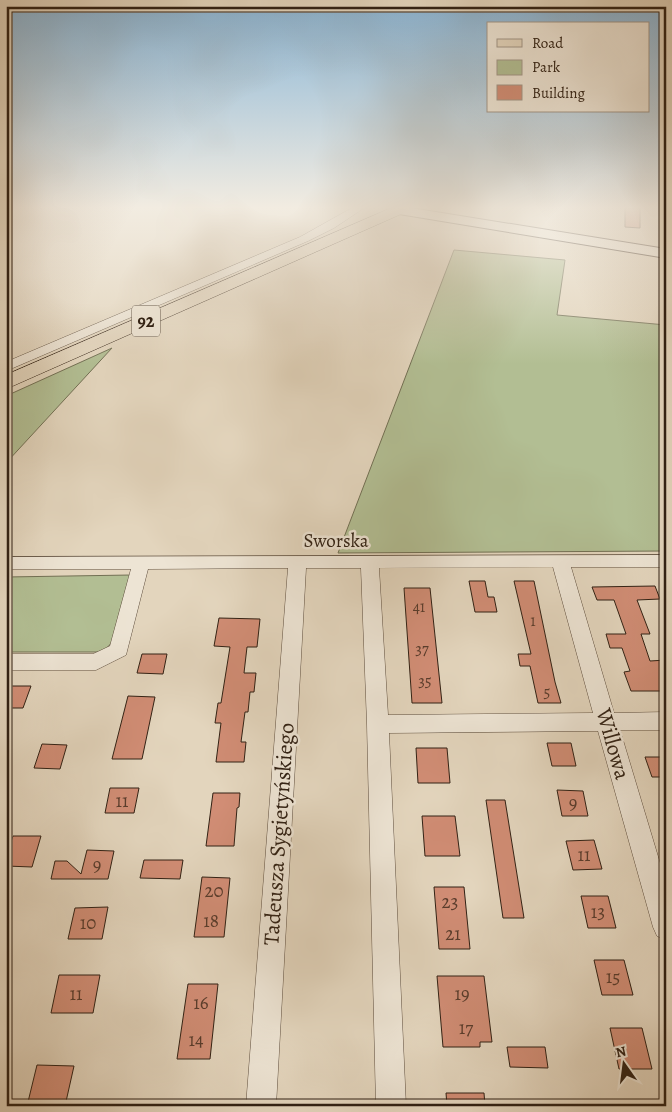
<svg xmlns="http://www.w3.org/2000/svg" width="672" height="1112" font-family="Alegreya,serif">
	<style>
		.green { fill: #b2be93; stroke: #727054 }
		.building { fill: #d18d75; stroke: #312114 }
		.lines { fill: none; stroke-linecap: round; stroke-linejoin: round }
		.street-casing { stroke: #5e4e3e; stroke-width: 1 }
		.secondary-casing { stroke: #312114; stroke-width: 2 }
		.primary-casing { stroke: #312114; stroke-width: 1 }
		.street { fill: #ede4d4; fill-rule: evenodd }
		.secondary { fill: #ede4d4; fill-rule: evenodd }
		.primary { fill: #e3d5bd; fill-rule: evenodd }
		.labels { text-anchor: middle; dominant-baseline: central; stroke-width: 5; stroke-linejoin: round; paint-order: stroke }
		.number-label { font-size: 16px; fill: #593c2c }
		.shield { fill: #ede4d4; stroke: #695c4e; stroke-width: 1 }
		.shield-label { font-size: 18px; font-weight: bold; fill: #312114 }
		.street-label { font-size: 19px; fill: #312114; stroke: #ede4d4 }
		.near-number-label { font-size: 19px; fill: #593c2c }
		.near-street-label { font-size: 22px; fill: #312114; stroke: #ede4d4 }
	</style>
	<rect width="100%" height="100%" fill="#e3d5bd"/>
	<filter id="stains"><feTurbulence type="fractalNoise" baseFrequency=".004" numOctaves="4"/><feColorMatrix values="0 0 0 0 .2 0 0 0 0 .09 0 0 0 0 .02 0 0 0 .5 -.17"/></filter>
	<radialGradient id="worn" r=".72"><stop offset=".6" stop-color="#630" stop-opacity="0"/><stop offset="1" stop-color="#630" stop-opacity=".3"/></radialGradient>
	<!-- green -->
	<g class="green">
		<polygon points="454,250 565,260 557,315 666,325 666,551 338,553"/>
		<polygon points="112,348 6,463 6,396"/>
		<polygon points="131,575 113,641 105,650 98,652 6,652 6,577"/>
	</g>
	<!-- building -->
	<g class="building">
		<polygon points="625,208 640,208 640,228 625,227"/>
		<polygon points="469,581 485,581 488,597 494,597 497,612 475,612"/>
		<polygon points="514,581 534,581 555,682 561,703 538,703 530,666 520,666 518,654 531,654"/>
		<polygon points="655,586 660,599 637,600 650,634 641,634 650,661 666,660 666,691 631,691 624,672 630,671 622,648 610,648 606,634 626,634 614,600 597,600 592,587"/>
		<polygon points="404,588 430,588 442,703 412,703"/>
		<polygon points="219,618 260,619 257,647 247,647 244,673 256,673 254,692 250,692 248,712 245,712 241,742 246,742 244,762 216,762 221,723 215,723 218,703 221,703 230,647 214,646"/>
		<polygon points="142,654 167,654 163,674 137,673"/>
		<polygon points="6,686 31,686 23,708 6,708"/>
		<polygon points="128,696 155,697 142,759 112,759"/>
		<polygon points="547,743 571,743 576,766 552,766"/>
		<polygon points="42,744 67,745 60,769 34,768"/>
		<polygon points="416,748 447,748 450,783 418,783"/>
		<polygon points="645,757 666,757 666,777 652,777"/>
		<polygon points="110,788 139,788 134,813 105,813"/>
		<polygon points="557,790 583,791 588,816 562,816"/>
		<polygon points="213,793 240,793 239,807 237,808 234,846 206,846"/>
		<polygon points="486,800 505,800 524,918 503,918"/>
		<polygon points="422,816 455,816 460,856 425,856"/>
		<polygon points="13,836 41,836 32,867 6,866 6,856"/>
		<polygon points="594,840 602,869 573,870 566,841"/>
		<polygon points="87,850 114,851 108,879 51,879 55,861 67,861 81,874"/>
		<polygon points="144,860 183,860 180,879 140,878"/>
		<polygon points="202,877 230,878 224,937 194,937"/>
		<polygon points="434,887 464,887 470,949 439,949"/>
		<polygon points="581,896 608,896 616,928 588,928"/>
		<polygon points="108,907 102,939 68,939 75,908"/>
		<polygon points="594,960 624,960 633,995 602,995"/>
		<polygon points="59,975 100,975 93,1013 51,1013"/>
		<polygon points="437,976 484,976 492,1042 480,1042 480,1047 443,1047"/>
		<polygon points="188,984 218,984 210,1059 177,1059"/>
		<polygon points="610,1028 642,1028 652,1069 619,1069"/>
		<polygon points="507,1047 545,1047 548,1068 510,1067"/>
		<polygon points="37,1065 74,1066 65,1106 27,1106"/>
		<polygon points="446,1093 484,1093 485,1106 447,1106"/>
	</g>
	<g class="lines">
		<defs>
			<g id="street">
				<polygon points="352,208 364,208 334,228 308,241 6,371 6,362 300,237"/>
				<path d="M 666,555 L 666,567 L 571,567 L 614,713 L 666,712 L 666,730 L 620,730 L 666,883 L 666,940 L 657,936 L 653,927 L 598,731 L 389,733 L 406,1106 L 376,1106 L 367,724 L 361,568 L 306,568 L 276,1106 L 246,1106 L 288,568 L 148,569 L 126,655 L 96,670 L 6,670 L 6,654 L 93,654 L 110,646 L 131,569 L 6,569 L 6,557 ZM 553,567 L 593,713 L 388,715 L 379,568 Z"/>
			</g>
			<polygon id="secondary" points="394,208 411,208 666,249 666,258 399,214 394,213 392,210"/>
			<polygon id="primary" points="391,208 410,208 408,211 6,389 6,375"/>
		</defs>
		<!-- street casing -->
		<use href="#street" class="street-casing"/>
		<!-- secondary casing -->
		<use href="#secondary" class="secondary-casing"/>
		<!-- primary casing -->
		<use href="#primary" class="primary-casing"/>
		<!-- street -->
		<use href="#street" class="street"/>
		<!-- secondary -->
		<use href="#secondary" class="secondary"/>
		<!-- primary -->
		<use href="#primary" class="primary"/>
	</g>
	<!-- sky -->
	<linearGradient id="sky" x2="0" y2="1"><stop stop-color="#89b5d6"/><stop offset="0.57" stop-color="#f2ece1"/><stop offset="1" stop-color="#f2ece1" stop-opacity="0"/></linearGradient>
	<rect width="672" height="364" fill="url(#sky)"/>
	<g class="labels">
		<!-- number labels -->
		<g class="number-label">
			<text x="419" y="607">41</text>
			<text x="533" y="621">1</text>
			<text x="422" y="649">37</text>
			<text x="425" y="681">35</text>
			<text x="547" y="692">5</text>
		</g>
		<!-- shield labels -->
		<rect class="shield" x="132" y="305.5" width="28" height="31" rx="4"/>
		<g class="shield-label">
			<text x="146" y="321">92</text>
		</g>
		<!-- street labels -->
		<g class="street-label">
			<text x="336" y="541">Sworska</text>
		</g>
		<!-- near-number labels -->
		<g class="near-number-label">
			<text x="122" y="801">11</text>
			<text x="573" y="803">9</text>
			<text x="584" y="855">11</text>
			<text x="97" y="865">9</text>
			<text x="214" y="891">20</text>
			<text x="450" y="902">23</text>
			<text x="598" y="912">13</text>
			<text x="211" y="921">18</text>
			<text x="88" y="923">10</text>
			<text x="453" y="934">21</text>
			<text x="613" y="977">15</text>
			<text x="76" y="994">11</text>
			<text x="462" y="994">19</text>
			<text x="201" y="1003">16</text>
			<text x="466" y="1028">17</text>
			<text x="196" y="1040">14</text>
		</g>
		<!-- near-street labels -->
		<g class="near-street-label">
			<text transform="translate(613 744) rotate(74)">Willowa</text>
			<text transform="translate(279 834) rotate(-86)">Tadeusza Sygietyńskiego</text>
		</g>
	</g>
	<!-- margin -->
	<rect width="672" height="1112" fill="none" stroke="#e3d5bd" stroke-width="25"/>
	<rect x="8" y="8" width="657" height="1097" fill="none" stroke="#312114" stroke-width="2.5"/>
	<rect x="12" y="12" width="647" height="1087" fill="none" stroke="#312114"/>
	<!-- legend -->
	<rect x="487" y="22" width="162" height="90" fill="#ede4d4" stroke="#a29687"/>
	<rect x="497" y="39" width="25" height="8" fill="#e3d5bd" stroke="#a29687"/>
	<text x="532" y="48" font-size="15" fill="#312114">Road</text>
	<rect x="497" y="60" width="25" height="15" fill="#b2be93" stroke="#a29687"/>
	<text x="532" y="72" font-size="15" fill="#312114">Park</text>
	<rect x="497" y="85" width="25" height="15" fill="#d18d75" stroke="#a29687"/>
	<text x="532" y="98" font-size="15" fill="#312114">Building</text>
	<!-- north arrow -->
	<g transform="translate(624 1064) rotate(346)" stroke="#ede4d4" stroke-width="4" paint-order="stroke">
	<path d="M0-4L9 19L0 12L-9 19Z" fill="#312114"/>
	<text y="-8" font-size="14" font-weight="bold" text-anchor="middle" fill="#312114">N</text>
	</g>
	<rect width="100%" height="100%" filter="url(#stains)"/>
	<rect width="100%" height="100%" fill="url(#worn)"/>
</svg>
